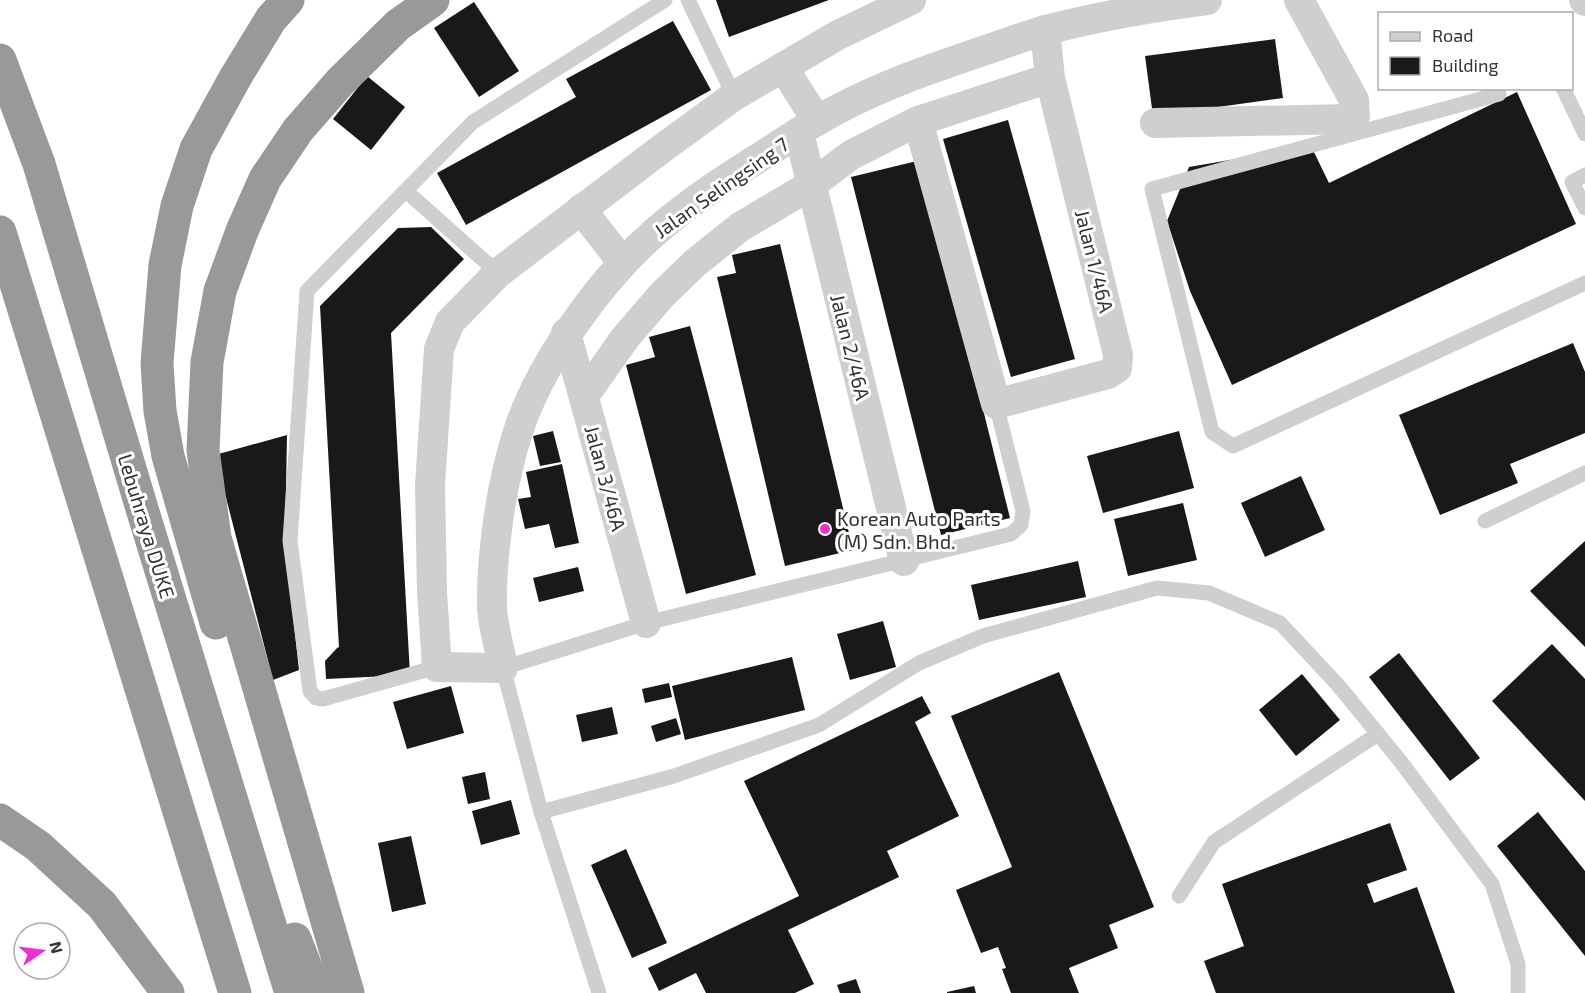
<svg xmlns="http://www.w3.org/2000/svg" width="1585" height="993" font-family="'Exo 2',sans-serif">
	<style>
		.building { fill: #191919 }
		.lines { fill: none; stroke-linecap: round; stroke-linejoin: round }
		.service { stroke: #cfcfcf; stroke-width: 15 }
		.minor { stroke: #cfcfcf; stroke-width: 30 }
		.motorway { stroke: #999; stroke-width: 33 }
		.poi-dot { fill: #f22cd5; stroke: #fff; stroke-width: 2 }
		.labels { text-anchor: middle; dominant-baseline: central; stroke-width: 6; stroke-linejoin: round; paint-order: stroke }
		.street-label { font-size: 20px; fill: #323232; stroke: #fff }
		.poi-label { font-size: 20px; fill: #323232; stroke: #fff; text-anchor: start }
	</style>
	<rect width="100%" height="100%" fill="#fff"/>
	<!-- building -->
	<g class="building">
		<polygon points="716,0 829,0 729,37"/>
		<polygon points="474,2 519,71 479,97 434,28"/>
		<polygon points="673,21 711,90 466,225 437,173 576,97 566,79"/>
		<polygon points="1275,39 1283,98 1153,116 1145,56"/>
		<polygon points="367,76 405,107 371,150 333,119"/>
		<polygon points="1517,92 1576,224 1232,385 1190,291 1167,221 1189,167 1311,146 1329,183"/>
		<polygon points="1008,120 1075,359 1011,377 943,139"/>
		<polygon points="921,160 1010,518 941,535 851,177"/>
		<polygon points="431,227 464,259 391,333 410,675 326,679 325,661 338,647 339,648 320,306 398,228"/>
		<polygon points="780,244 853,550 785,566 717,277 736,273 732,255"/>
		<polygon points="690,326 756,575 686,594 626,365 655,357 649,337"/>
		<polygon points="1573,343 1585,372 1585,433 1510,464 1518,483 1440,515 1399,415"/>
		<polygon points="553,431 561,462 540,466 533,436"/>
		<polygon points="1179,431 1194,488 1103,513 1087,456"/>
		<polygon points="287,435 285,543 299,670 273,680 215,455"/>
		<polygon points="562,464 579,543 555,548 549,524 525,529 518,499 531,497 526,472"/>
		<polygon points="1301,476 1325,530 1265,557 1241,503"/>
		<polygon points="1183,503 1197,560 1128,576 1114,519"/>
		<polygon points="1585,541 1585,647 1530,591"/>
		<polygon points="1078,561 1086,597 979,620 971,585"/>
		<polygon points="578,567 584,591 539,602 533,578"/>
		<polygon points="883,621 896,667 850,680 837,634"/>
		<polygon points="1552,644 1585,679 1585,801 1492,701"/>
		<polygon points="1399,653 1480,758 1450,781 1369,677"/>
		<polygon points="792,657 805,710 685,740 672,686"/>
		<polygon points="1059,672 1154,907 1109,925 1118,948 1069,968 1079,993 1011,993 1002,969 1006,968 998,947 981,953 956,890 1012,867 951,716"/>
		<polygon points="1302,674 1340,720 1296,756 1259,710"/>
		<polygon points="669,683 672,697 645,703 642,689"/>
		<polygon points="451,686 464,733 407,749 393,702"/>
		<polygon points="922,696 931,713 915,722 959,816 887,851 899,877 788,930 814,984 795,993 706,993 696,973 659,991 648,968 799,896 744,781"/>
		<polygon points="612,707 618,734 582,742 576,715"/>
		<polygon points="676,718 681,734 656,742 651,726"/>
		<polygon points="485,772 490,799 468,804 462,777"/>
		<polygon points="511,800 520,834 481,845 472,811"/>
		<polygon points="1538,812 1585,871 1585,956 1497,846"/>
		<polygon points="1390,823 1407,870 1367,884 1374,903 1417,887 1455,993 1216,993 1204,961 1244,946 1222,884"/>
		<polygon points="411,836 426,904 392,912 378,843"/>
		<polygon points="626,849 667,943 632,958 591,865"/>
		<polygon points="856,979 861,993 840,993 837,985"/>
		<polygon points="974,986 976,993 947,993 947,992"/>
	</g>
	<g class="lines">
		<!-- service -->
		<g class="service">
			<polyline points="688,0 734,96"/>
			<polyline points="1497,88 1499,94 1152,189 1212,432 1233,446 1585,283"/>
			<polyline points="1563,88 1585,134"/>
			<polyline points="1585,175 1572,182 1585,208"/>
			<polyline points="406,191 498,273"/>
			<polyline points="1485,521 1585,473"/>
			<polyline points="437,667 323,699 316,698 310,691 290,541 307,291 473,122 665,0"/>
			<polyline points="541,812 674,776 819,725 919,663 983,636 1157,588 1209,593 1280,623 1338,685 1401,762 1492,884 1518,964 1518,993"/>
			<polyline points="1179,896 1214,842 1378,734"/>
			<polyline points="599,993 541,812 503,668 646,623 1011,534 1021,525 1023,511 996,404"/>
		</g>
		<!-- minor -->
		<g class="minor">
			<path d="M 911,0 L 838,35 L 734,96 L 664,147 L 498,273 L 450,322 L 439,349 L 430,485 L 432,592 L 437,667 L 503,668 C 500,648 493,628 492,608 C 491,556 501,485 517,435 C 538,366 600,280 654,233 C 690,201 730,176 771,150 C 786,141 801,130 817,121 C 868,90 927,70 983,51 C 1004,44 1025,36 1046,30 C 1099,16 1153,7 1207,0"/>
			<polyline points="1584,0 1585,1"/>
			<polyline points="1045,30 1050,78 1118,355 1117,368 1108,374 996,404 918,121 1050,78"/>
			<polyline points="783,67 817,121"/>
			<polyline points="1155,123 1350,119 1355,116 1354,100 1299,0"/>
			<polyline points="799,133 904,561"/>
			<polyline points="581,209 623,263"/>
			<polyline points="566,333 646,623"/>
			<polyline points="584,396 625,338 662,295 695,263 740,227 811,185 851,155 918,121"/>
		</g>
		<!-- motorway -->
		<g class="motorway">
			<polyline points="0,60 39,164 143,512 291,993"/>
			<polyline points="0,232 235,993"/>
			<polyline points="216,623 168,456 160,411 157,363 165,265 177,206 196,149 235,78 271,19 288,0"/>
			<polyline points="0,820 38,846 102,905 168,993"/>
			<polyline points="295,939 316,993"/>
			<polyline points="348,993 215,538 203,450 207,362 220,291 242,231 265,179 298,130 340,82 398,25 433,0"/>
		</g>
	</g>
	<!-- markers -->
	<circle class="poi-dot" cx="825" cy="529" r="6"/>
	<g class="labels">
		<!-- street labels -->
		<g class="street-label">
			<text transform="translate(721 187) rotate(-35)">Jalan Selingsing 7</text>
			<text transform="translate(1095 261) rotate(76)">Jalan 1/46A</text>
			<text transform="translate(851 347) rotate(76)">Jalan 2/46A</text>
			<text transform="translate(606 478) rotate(75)">Jalan 3/46A</text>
			<text transform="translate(147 526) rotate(73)">Lebuhraya DUKE</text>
		</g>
		<!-- poi labels -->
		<g class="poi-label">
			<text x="837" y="518">Korean Auto Parts<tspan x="837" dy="23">(M) Sdn. Bhd.</tspan></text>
		</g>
	</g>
	<!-- legend -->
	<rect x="1378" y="12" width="195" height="78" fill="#ffffff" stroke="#adadad" stroke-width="1.5"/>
	<rect x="1390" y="32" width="30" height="9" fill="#cfcfcf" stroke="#adadad" stroke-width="1.5"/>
	<text x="1432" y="42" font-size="18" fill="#323232">Road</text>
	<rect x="1390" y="57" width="30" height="18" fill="#191919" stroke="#adadad" stroke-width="1.5"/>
	<text x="1432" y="72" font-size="18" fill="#323232">Building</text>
	<!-- north arrow -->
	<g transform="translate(42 951) rotate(76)"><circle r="28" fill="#ffffff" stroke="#adadad" stroke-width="1.5"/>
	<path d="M0-4.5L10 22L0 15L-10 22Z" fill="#f22cd5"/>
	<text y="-9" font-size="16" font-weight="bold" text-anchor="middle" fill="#323232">N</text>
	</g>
</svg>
